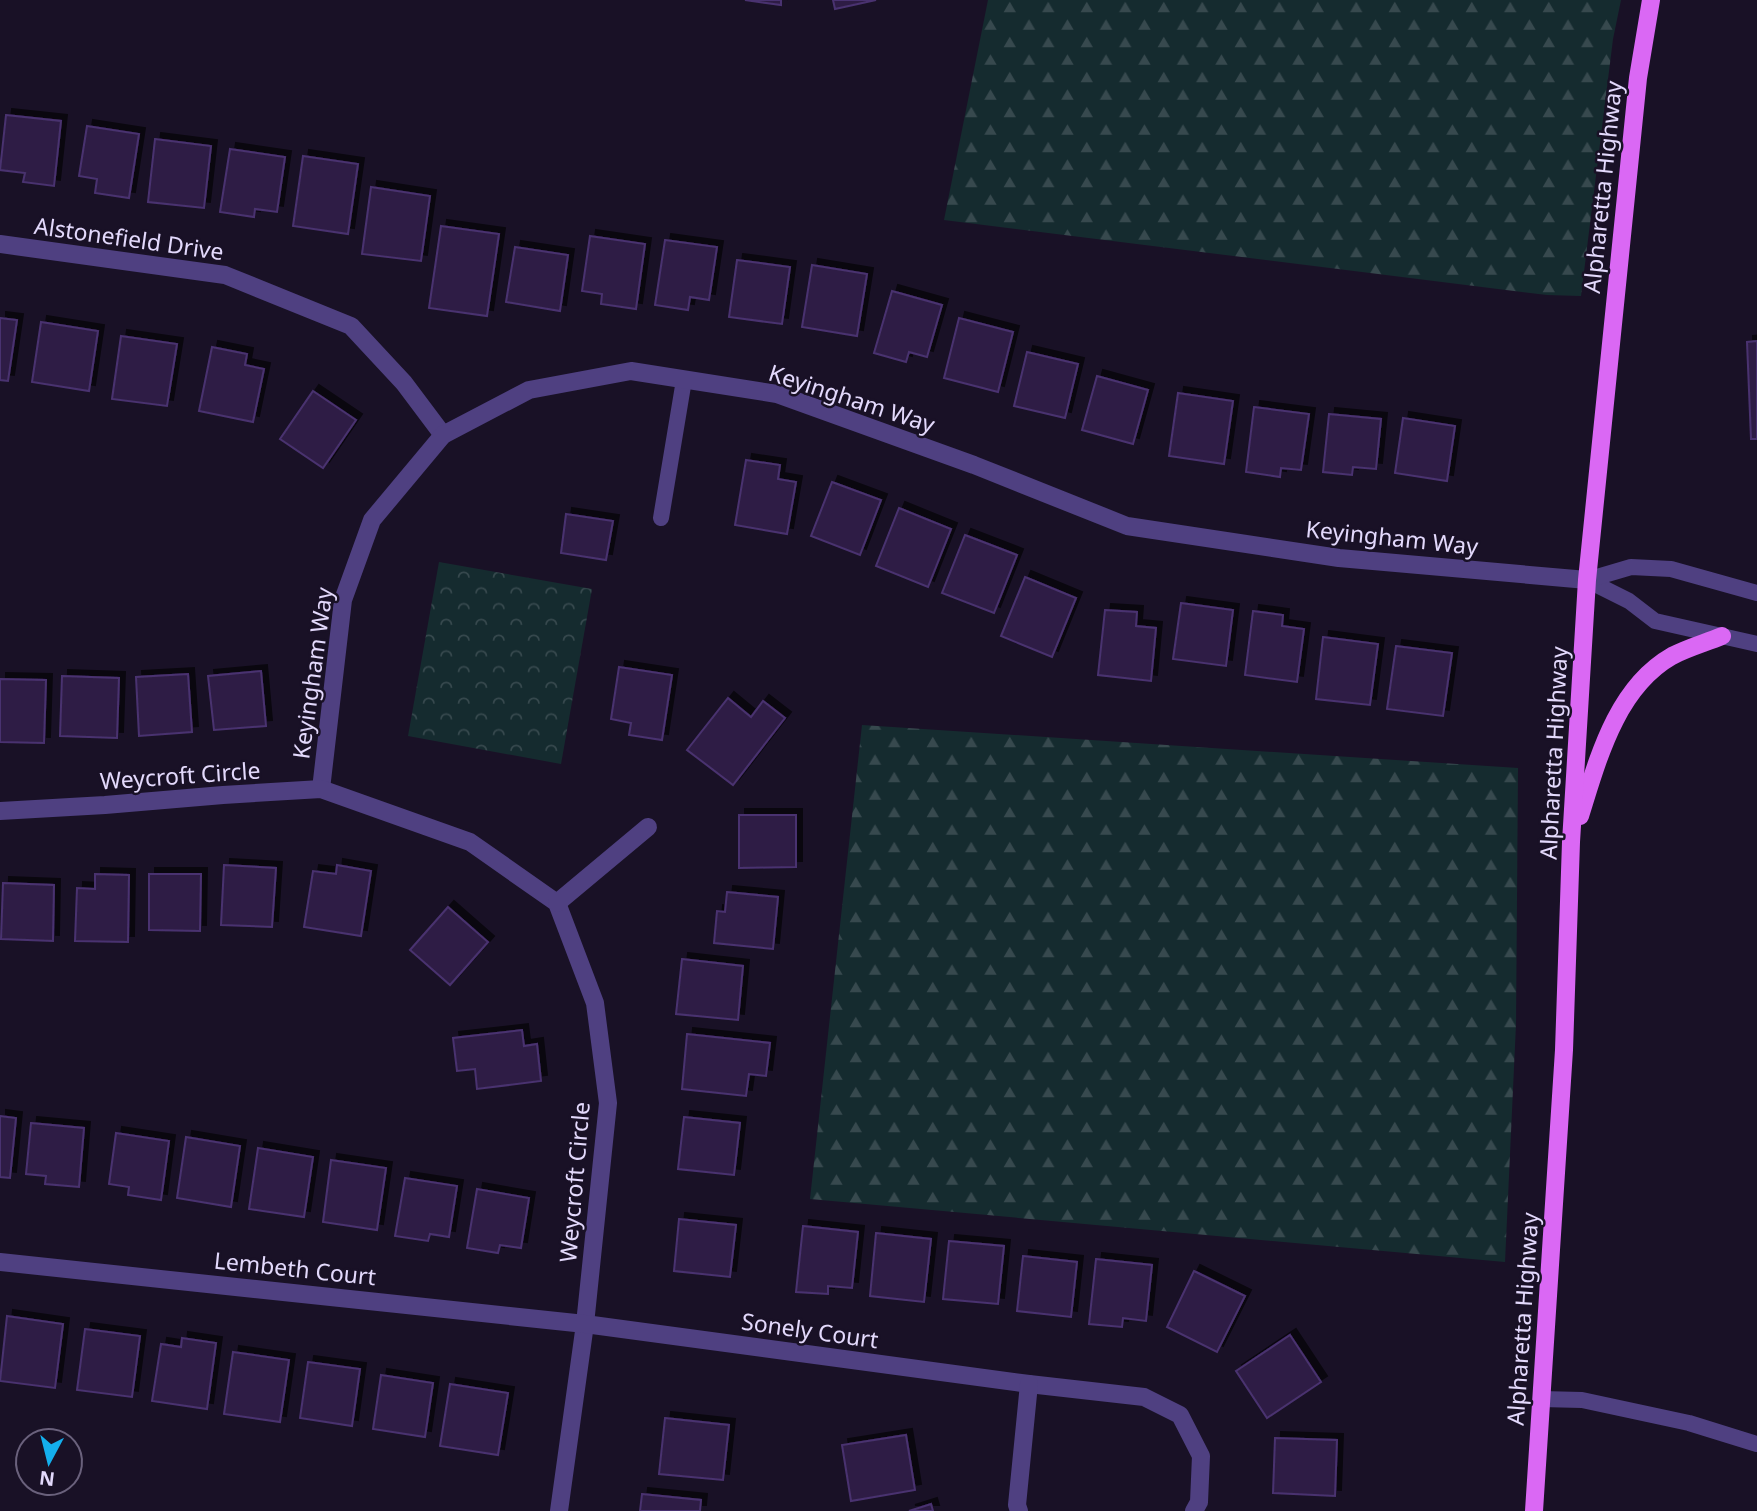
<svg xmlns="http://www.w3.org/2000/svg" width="1757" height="1511" font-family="'Noto Sans',sans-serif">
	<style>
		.forest { fill: url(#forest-firs) }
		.park { fill: url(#park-crowns) }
		.building { fill: #2e1f45; stroke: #4a326f; stroke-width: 2; filter: url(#shadow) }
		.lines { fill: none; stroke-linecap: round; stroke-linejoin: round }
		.lane { stroke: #4f4081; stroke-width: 16 }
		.street { stroke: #4f4081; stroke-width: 18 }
		.primary { stroke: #da68f4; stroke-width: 18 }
		.labels { text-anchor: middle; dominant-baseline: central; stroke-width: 5; stroke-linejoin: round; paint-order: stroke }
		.street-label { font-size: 23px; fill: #e3d9fc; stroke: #191126 }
	</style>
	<defs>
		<pattern id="forest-firs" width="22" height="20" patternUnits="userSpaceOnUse" patternTransform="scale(1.75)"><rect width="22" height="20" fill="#152b2f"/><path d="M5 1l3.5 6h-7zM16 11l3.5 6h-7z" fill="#37494e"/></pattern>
		<pattern id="park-crowns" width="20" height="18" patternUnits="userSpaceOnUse" patternTransform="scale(1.75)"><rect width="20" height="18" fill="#152b2f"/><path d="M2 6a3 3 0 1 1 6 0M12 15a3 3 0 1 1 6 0" fill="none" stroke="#37494e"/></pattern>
		<filter id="shadow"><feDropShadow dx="6" dy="-6" stdDeviation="0" flood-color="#0009"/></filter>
	</defs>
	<rect width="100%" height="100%" fill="#191126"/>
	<!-- forest -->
	<g class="forest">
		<polygon points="988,0 1621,0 1613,39 1581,296 1547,295 944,220"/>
		<polygon points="862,725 1518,768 1516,1024 1505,1262 810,1199"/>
	</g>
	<!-- park -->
	<polygon class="park" points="439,562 592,589 561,764 408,736"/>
	<!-- building -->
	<g class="building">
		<polygon points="745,0 781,0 781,5"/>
		<polygon points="833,0 876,0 835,9"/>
		<polygon points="6,115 61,121 54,186 23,182 25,173 0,170"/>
		<polygon points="87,126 139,134 129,198 95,193 97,179 79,176"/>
		<polygon points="155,139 211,146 204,208 148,202"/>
		<polygon points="230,149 285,157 277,212 255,209 254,217 220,212"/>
		<polygon points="303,156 358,164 348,234 293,226"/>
		<polygon points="371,187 430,196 421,261 362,254"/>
		<polygon points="441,226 499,234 487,316 429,308"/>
		<polygon points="590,236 645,244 636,309 601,304 602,294 582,291"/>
		<polygon points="665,240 717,247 709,300 690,297 688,310 655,305"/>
		<polygon points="515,247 568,255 560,311 506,302"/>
		<polygon points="737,260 790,267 782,324 729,317"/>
		<polygon points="812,265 867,274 857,336 802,327"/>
		<polygon points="892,291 942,305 927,357 909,352 906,362 874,353"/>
		<polygon points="0,318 17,320 8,381 0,380"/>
		<polygon points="959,318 1013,332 998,392 944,378"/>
		<polygon points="41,322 98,331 89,391 32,382"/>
		<polygon points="121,336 177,344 167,406 112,399"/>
		<polygon points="1757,341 1757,439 1751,439 1747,342"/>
		<polygon points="212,347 247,354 245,365 264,369 253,422 199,411"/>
		<polygon points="1027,352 1078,364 1065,418 1014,406"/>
		<polygon points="1097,376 1148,390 1133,444 1082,430"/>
		<polygon points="313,391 356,420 323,468 280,439"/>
		<polygon points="1178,393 1233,401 1224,464 1169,456"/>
		<polygon points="1254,407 1309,414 1301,470 1281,468 1280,477 1246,472"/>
		<polygon points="1329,414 1381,419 1376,469 1353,467 1352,475 1323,472"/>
		<polygon points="1403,418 1455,426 1447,481 1395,473"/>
		<polygon points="746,460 780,465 778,479 796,482 787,534 735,525"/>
		<polygon points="832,482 881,500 860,555 811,536"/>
		<polygon points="899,508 951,529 928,587 876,566"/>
		<polygon points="566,514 613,521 606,560 561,553"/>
		<polygon points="965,535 1017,555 994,613 942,593"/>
		<polygon points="1025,577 1076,598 1052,657 1001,636"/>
		<polygon points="1181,603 1233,610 1226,666 1173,659"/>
		<polygon points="1105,610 1137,612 1136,626 1156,628 1151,681 1098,675"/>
		<polygon points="1253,611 1283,615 1282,626 1304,629 1297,682 1245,675"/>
		<polygon points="1323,637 1378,644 1370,705 1316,699"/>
		<polygon points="1396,646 1452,653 1443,716 1387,709"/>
		<polygon points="619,667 672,675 662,740 629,735 631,723 611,719"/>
		<polygon points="261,671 266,726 214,730 208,676"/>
		<polygon points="188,674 192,732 139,736 136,677"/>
		<polygon points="62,676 119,678 117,738 60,736"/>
		<polygon points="0,679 46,680 44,743 0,742"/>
		<polygon points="728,698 751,717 763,701 785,718 733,785 687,750"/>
		<polygon points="739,815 796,815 796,867 739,868"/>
		<polygon points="224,865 276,868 272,927 221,925"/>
		<polygon points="337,865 371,871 361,936 304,927 313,871 336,874"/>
		<polygon points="95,874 129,875 128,942 75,941 77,888 95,889"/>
		<polygon points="149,874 201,874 200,931 149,930"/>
		<polygon points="3,883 54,885 53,941 1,939"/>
		<polygon points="727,892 778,897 773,949 714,943 717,911 725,912"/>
		<polygon points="448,907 488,942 450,985 410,950"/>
		<polygon points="682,959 743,966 738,1020 676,1014"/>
		<polygon points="522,1030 524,1046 537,1044 541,1081 477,1089 475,1069 457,1071 453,1038"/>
		<polygon points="687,1034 770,1043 766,1076 749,1074 746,1096 682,1089"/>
		<polygon points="0,1116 16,1118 10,1178 0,1177"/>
		<polygon points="684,1117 740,1123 734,1175 678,1169"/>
		<polygon points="31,1123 84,1128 79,1187 45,1184 46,1176 26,1174"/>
		<polygon points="116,1133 169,1141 161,1200 128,1195 129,1187 109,1184"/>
		<polygon points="186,1137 240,1146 231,1207 177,1198"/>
		<polygon points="258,1148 313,1157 304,1217 249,1209"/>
		<polygon points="331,1160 386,1168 377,1230 323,1222"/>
		<polygon points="405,1178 457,1186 449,1237 430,1234 428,1241 395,1236"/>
		<polygon points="477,1189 529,1198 521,1248 500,1245 498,1253 467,1248"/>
		<polygon points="679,1219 736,1225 730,1277 674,1271"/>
		<polygon points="803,1226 858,1232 852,1288 828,1286 828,1294 796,1292"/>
		<polygon points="876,1233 931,1239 924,1302 870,1296"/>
		<polygon points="949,1241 1004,1246 998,1304 943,1299"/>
		<polygon points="1023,1256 1077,1262 1071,1317 1017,1311"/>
		<polygon points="1096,1259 1152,1265 1146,1321 1123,1318 1122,1327 1089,1324"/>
		<polygon points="1194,1271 1245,1296 1217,1352 1167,1327"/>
		<polygon points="7,1316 63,1324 55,1388 0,1381"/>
		<polygon points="85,1329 140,1336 132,1397 77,1390"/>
		<polygon points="1290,1335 1321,1382 1267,1418 1236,1371"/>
		<polygon points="182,1338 216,1343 207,1409 152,1401 161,1344 181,1347"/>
		<polygon points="233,1352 289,1360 280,1422 224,1414"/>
		<polygon points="308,1362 360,1369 352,1426 300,1418"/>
		<polygon points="381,1375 433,1383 425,1437 373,1429"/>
		<polygon points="450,1384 508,1393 498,1455 440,1446"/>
		<polygon points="665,1418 729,1425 723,1480 659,1474"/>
		<polygon points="906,1435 915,1490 851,1501 842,1445"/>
		<polygon points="1275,1438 1337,1440 1335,1496 1273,1493"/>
		<polygon points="642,1494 701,1500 700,1511 640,1511"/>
		<polygon points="931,1504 933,1511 909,1511"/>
	</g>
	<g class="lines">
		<!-- lane -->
		<g class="lane">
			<polyline points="661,518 684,380"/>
			<polyline points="1587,580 1629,601 1655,621 1757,644"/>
			<polyline points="1587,580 1631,567 1671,569 1757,593"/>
			<polyline points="1541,1399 1582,1400 1689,1423 1757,1444"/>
		</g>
		<!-- street -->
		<g class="street">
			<polyline points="0,244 225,275 351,326 404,383 443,435"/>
			<polyline points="321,789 343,600 372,520 443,435 529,390 631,371 777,394 974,465 1127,526 1339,558 1587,580"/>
			<polyline points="0,811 105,805 223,795 321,789 470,842 557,903 595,1003 608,1103 585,1324 559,1511"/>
			<polyline points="557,903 648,827"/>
			<polyline points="0,1262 585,1324 1029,1384 1144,1397 1180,1415 1201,1456 1199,1502 1194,1511"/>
			<polyline points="1019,1511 1017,1505 1029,1384"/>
		</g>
		<!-- primary -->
		<g class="primary">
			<path d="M 1580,816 C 1598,759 1616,688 1672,656 C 1687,648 1705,643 1722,636"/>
			<polyline points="1534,1511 1564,1050 1571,842 1587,580 1638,78 1651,0"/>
		</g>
	</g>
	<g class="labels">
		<!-- street labels -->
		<g class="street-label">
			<text transform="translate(1602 187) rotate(-84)">Alpharetta Highway</text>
			<text transform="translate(129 238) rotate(8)">Alstonefield Drive</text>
			<text transform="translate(852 398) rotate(18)">Keyingham Way</text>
			<text transform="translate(1392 537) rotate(6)">Keyingham Way</text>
			<text transform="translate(312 673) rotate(-82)">Keyingham Way</text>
			<text transform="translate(1553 753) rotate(-87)">Alpharetta Highway</text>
			<text transform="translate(180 775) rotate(-4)">Weycroft Circle</text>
			<text transform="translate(574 1182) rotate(-85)">Weycroft Circle</text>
			<text transform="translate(295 1268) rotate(6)">Lembeth Court</text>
			<text transform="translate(1522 1319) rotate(-86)">Alpharetta Highway</text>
			<text transform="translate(810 1330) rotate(8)">Sonely Court</text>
		</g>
	</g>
	<!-- north arrow -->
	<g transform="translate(49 1462) rotate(187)"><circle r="33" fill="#191126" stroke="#6a617c" stroke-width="2"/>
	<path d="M0-5L12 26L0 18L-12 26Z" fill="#14afed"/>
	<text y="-10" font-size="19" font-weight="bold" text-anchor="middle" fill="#e3d9fc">N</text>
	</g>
</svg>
